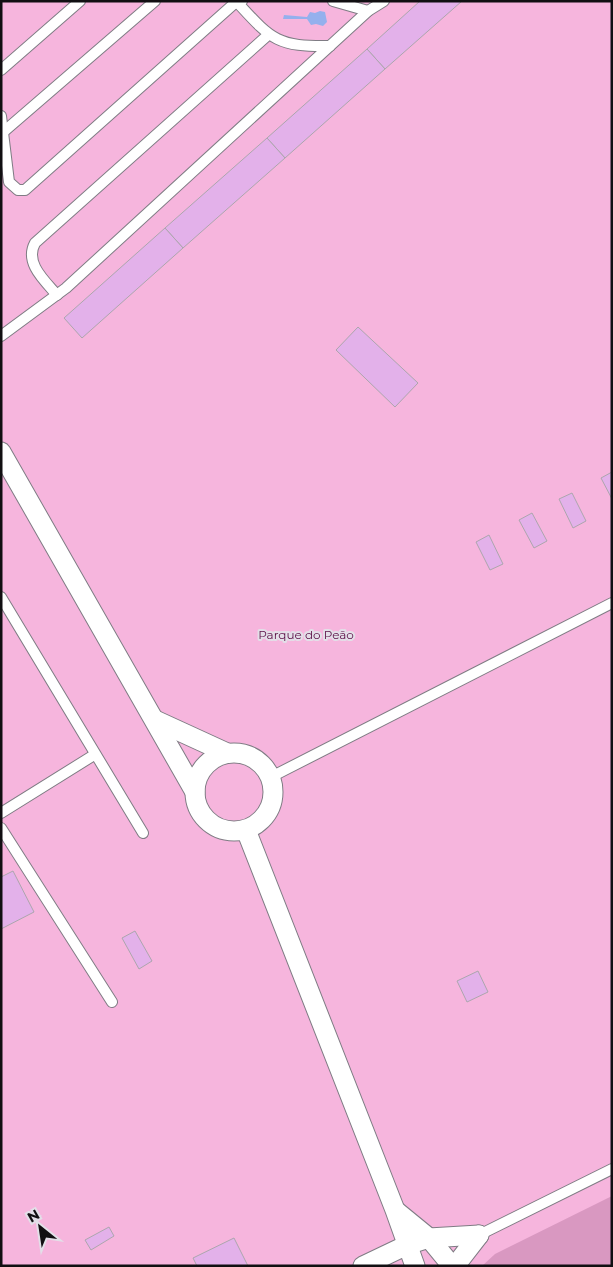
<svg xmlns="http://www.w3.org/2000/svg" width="613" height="1267" font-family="Montserrat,sans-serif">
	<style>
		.green { fill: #f6b5dd }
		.forest { fill: #d998c1 }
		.water { fill: #94b0ed }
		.building { fill: #e3b1ea; stroke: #aca6ad }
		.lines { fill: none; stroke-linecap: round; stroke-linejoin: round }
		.service-casing { stroke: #7f7c84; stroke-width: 12 }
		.minor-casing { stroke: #7f7c84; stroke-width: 21 }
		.service { stroke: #fff; stroke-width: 10 }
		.minor { stroke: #fff; stroke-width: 19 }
		.labels { text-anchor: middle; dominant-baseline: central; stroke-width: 4; stroke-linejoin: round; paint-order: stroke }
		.park-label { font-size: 12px; fill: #5c0f47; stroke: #e3dfe8 }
	</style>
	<rect width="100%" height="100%" fill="#e3dfe8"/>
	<!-- green -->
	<rect class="green" x="1" y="1" width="611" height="1265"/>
	<!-- forest -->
	<polygon class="forest" points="612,1196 612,1266 482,1266 495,1254"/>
	<!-- water -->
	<polygon class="water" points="320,11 325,12 327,22 323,26 316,24 311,25 307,19 283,19 284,15 307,17 310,12 315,13"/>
	<!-- building -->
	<g class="building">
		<polygon points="420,1 462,1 385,69 367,49"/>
		<polygon points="367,49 385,69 285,158 267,138"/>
		<polygon points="267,138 285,158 183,248 165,228"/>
		<polygon points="165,228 183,248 82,338 64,318"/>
		<polygon points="358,327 418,383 395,407 336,350"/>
		<polygon points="612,472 612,499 601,478"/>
		<polygon points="572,493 586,521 573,528 559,499"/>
		<polygon points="532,513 547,541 534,548 519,520"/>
		<polygon points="489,535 503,564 490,570 476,542"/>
		<polygon points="13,871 34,912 1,929 1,877"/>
		<polygon points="135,931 152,961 139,969 122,938"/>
		<polygon points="478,971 488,992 467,1002 457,981"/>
		<polygon points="109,1227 114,1236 91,1250 85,1240"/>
		<polygon points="234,1238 248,1266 197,1266 193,1258"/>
	</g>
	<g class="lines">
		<defs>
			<g id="service">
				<path d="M 236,1 C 271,39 276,47 330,46"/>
				<polyline points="333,1 368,11"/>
				<polyline points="1,70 80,1"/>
				<polyline points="1,116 9,182 18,190 25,190 236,2 242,1"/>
				<polyline points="1,134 155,1"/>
				<path d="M 57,295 C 45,281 24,263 35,243 L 268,35"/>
				<polyline points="1,336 66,288 368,11 384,1"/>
				<polyline points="1,597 143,833"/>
				<polyline points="271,777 612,603"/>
				<polyline points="1,813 94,755"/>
				<polyline points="1,828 112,1002"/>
				<polyline points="479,1235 612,1169"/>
			</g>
			<g id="minor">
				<polyline points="1,452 195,792"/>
				<polyline points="155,720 227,753"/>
				<circle cx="234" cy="792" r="39"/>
				<polyline points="246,830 395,1210 415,1266"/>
				<polyline points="396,1211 429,1238 452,1266"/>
				<polyline points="363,1266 407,1245 429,1238 479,1235"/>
				<polyline points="455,1266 479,1235"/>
			</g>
		</defs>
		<!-- service casing -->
		<use href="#service" class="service-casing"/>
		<!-- minor casing -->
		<use href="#minor" class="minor-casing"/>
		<!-- service -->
		<use href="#service" class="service"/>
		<!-- minor -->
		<use href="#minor" class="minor"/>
	</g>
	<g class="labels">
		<!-- park labels -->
		<g class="park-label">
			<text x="306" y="634">Parque do Peão</text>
		</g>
	</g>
	<!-- border -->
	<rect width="613" height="1267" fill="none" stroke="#110f12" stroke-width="5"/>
	<!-- north arrow -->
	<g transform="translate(40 1227) rotate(330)" stroke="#e3dfe8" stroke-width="4" paint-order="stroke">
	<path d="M0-4L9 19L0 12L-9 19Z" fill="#110f12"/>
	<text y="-8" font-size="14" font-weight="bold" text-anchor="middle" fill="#110f12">N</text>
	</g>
</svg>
